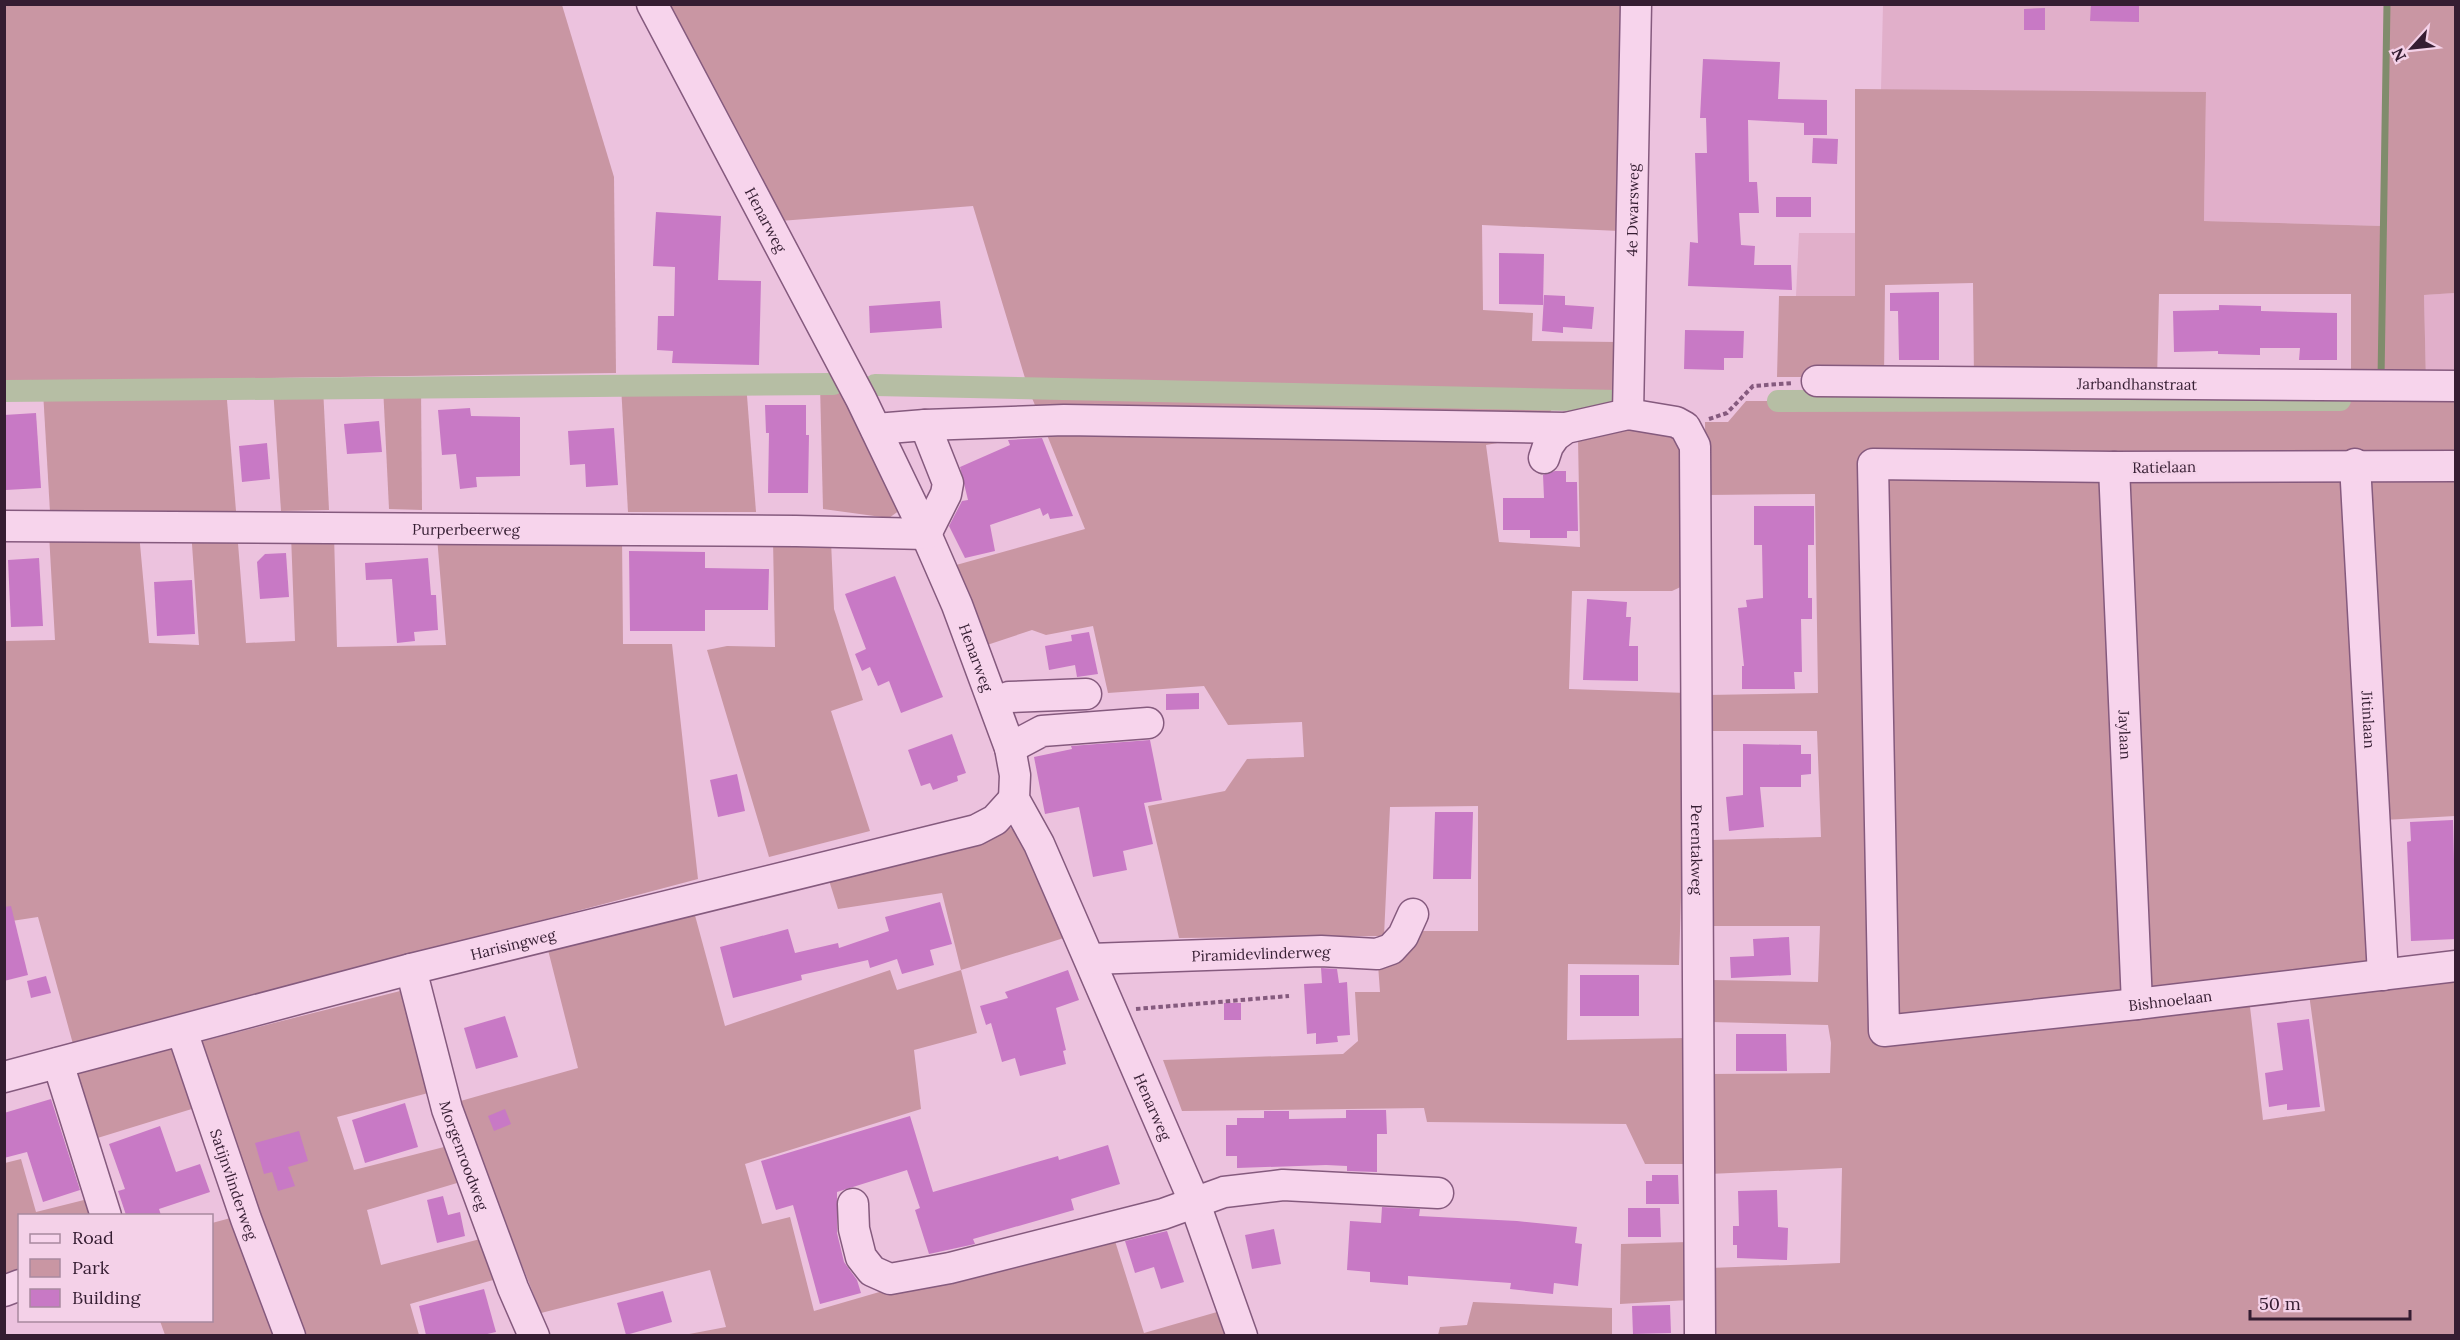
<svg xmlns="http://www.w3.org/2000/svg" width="2460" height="1340" font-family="Lora,serif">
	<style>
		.farmland { fill: #e1afca }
		.green { fill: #c996a3 }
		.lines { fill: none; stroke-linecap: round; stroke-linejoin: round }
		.stream { stroke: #808c6c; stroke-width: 7 }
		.canal { stroke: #b6bea4; stroke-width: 22 }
		.building { fill: #c879c5 }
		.minor-casing { stroke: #855a7e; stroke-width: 33 }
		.path { stroke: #855a7e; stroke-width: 4; stroke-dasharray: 4.5 3; stroke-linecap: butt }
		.minor { stroke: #f7d4ec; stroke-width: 30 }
		.labels { text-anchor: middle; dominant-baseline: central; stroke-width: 5; stroke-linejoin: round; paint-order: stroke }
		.street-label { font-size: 15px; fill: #351d32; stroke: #f4d1e8 }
	</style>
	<rect width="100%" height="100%" fill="#ecc2de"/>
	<!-- farmland -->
	<g class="farmland">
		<polygon points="1883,5 2387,5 2384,226 2204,221 2206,92 1881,90"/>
		<polygon points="1799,233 1855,233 1855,297 1796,296"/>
		<polygon points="2455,293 2455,382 2426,382 2424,295"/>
	</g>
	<!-- green -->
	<g class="green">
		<polygon points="4,5 562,5 614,177 616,373 5,382"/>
		<polygon points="661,5 1622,5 1620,231 1482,225 1483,310 1533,313 1532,341 1617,342 1618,401 1558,401 1532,437 1486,445 1499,542 1580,547 1578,438 1630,419 1680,430 1687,584 1672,591 1572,591 1569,689 1687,693 1679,965 1568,964 1567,1040 1687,1038 1686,1164 1645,1164 1626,1124 1427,1122 1424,1108 1182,1111 1163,1060 1343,1054 1358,1041 1355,992 1380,992 1377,951 1418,931 1478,931 1478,806 1390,807 1384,936 1179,938 1148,806 1225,791 1247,759 1304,757 1302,722 1228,725 1204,686 1108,693 1093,626 1046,635 1032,630 981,647 949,567 1085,529 1028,388 973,206 780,221"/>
		<polygon points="2387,5 2455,5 2455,293 2424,295 2426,382 2351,380 2351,294 2159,294 2157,380 1974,381 1973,283 1885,285 1884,377 1777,377 1779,296 1855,296 1855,89 2206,92 2204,221 2383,226"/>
		<polygon points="746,383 756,512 628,512 621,385"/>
		<polygon points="820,384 843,384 900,510 889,518 823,509"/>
		<polygon points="383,386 421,386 422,510 389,509"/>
		<polygon points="323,387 329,510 281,511 273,388"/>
		<polygon points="226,388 236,511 50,512 43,391"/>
		<polygon points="2455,400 2455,459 1867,459 1876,1038 2249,998 2263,1120 2325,1111 2309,994 2455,976 2455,1335 1712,1335 1710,1268 1840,1263 1842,1168 1709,1174 1708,1074 1830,1073 1831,1043 1828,1025 1711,1022 1711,980 1818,982 1820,926 1708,926 1710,840 1821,837 1817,731 1707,731 1707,695 1818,693 1815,494 1706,495 1705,422 1728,422 1746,401"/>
		<polygon points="1880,470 2108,475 2129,1000 1891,1024"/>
		<polygon points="2364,472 2455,473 2455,816 2384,820"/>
		<polygon points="2348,474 2373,969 2143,998 2125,475"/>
		<polygon points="191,530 237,531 246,643 295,641 291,535 334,534 337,647 446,645 437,537 622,535 623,644 672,644 698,879 73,1044 38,917 5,922 5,641 55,640 49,534 139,533 149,643 199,645"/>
		<polygon points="773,540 831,541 834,609 863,700 831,711 870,831 769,857 707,650 727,646 775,647"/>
		<polygon points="1009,827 1025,837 1067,937 961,970 977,1033 914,1050 921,1109 745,1164 762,1224 790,1217 814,1311 1110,1225 1144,1333 1224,1310 1232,1335 684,1335 726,1327 710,1270 541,1313 457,1102 578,1068 547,946 693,908 725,1026 890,970 897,990 961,970 942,893 838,909 827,874"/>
		<polygon points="408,989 432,1092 337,1117 354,1170 444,1147 457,1183 367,1210 381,1265 484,1238 500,1278 410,1304 419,1335 299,1335 195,1043"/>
		<polygon points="171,1048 180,1057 195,1108 91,1140 71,1073"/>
		<polygon points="21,1159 36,1212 88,1199 92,1215 20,1216 19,1283 5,1288 5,1163"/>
		<polygon points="238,1216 282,1335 165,1335 160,1321 212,1320 212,1223"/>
		<polygon points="1688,1242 1689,1300 1620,1304 1621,1244"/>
		<polygon points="1473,1302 1612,1308 1612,1335 1438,1335 1440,1327 1467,1325"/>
	</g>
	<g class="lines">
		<!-- stream -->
		<polyline class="stream" points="2381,379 2387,4"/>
		<!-- canal -->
		<g class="canal">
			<polyline points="875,385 1618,401"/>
			<polyline points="4,391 833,384"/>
			<polyline points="1778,401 2340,400"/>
		</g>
	</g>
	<!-- building -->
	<g class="building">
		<polygon points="2091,4 2139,4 2139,22 2090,21"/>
		<polygon points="2045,8 2045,30 2024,30 2024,9"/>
		<polygon points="1703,59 1780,62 1778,99 1827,100 1827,135 1804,135 1804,123 1748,120 1749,182 1757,182 1759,213 1739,213 1741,245 1755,246 1754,265 1791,265 1792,290 1688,286 1690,242 1698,243 1695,153 1707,153 1706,118 1700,118"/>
		<polygon points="1813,138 1838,139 1837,164 1812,163"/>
		<rect x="1776" y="197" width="35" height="20"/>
		<polygon points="656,212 721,216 718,280 761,281 759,365 672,363 673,351 657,350 658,316 674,316 675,267 653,266"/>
		<polygon points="1499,253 1544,254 1543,305 1499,304"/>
		<polygon points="1939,292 1939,360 1899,360 1898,311 1890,311 1890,293"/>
		<polygon points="1544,295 1565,296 1565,305 1594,307 1592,329 1563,327 1563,333 1542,331"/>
		<polygon points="940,301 942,328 870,333 869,306"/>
		<polygon points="2219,305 2261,306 2261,311 2337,313 2337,360 2299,360 2300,348 2260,348 2260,355 2218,354 2218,351 2174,352 2173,311 2219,310"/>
		<polygon points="1685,330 1744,331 1743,358 1724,358 1724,370 1684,369"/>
		<polygon points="765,405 806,405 806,435 809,435 808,493 768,493 769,433 766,433"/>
		<polygon points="470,408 471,416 520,417 520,476 476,477 477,487 460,489 456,454 442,455 438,410"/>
		<polygon points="36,413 41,488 6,490 4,415"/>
		<polygon points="379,421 382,452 347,454 344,424"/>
		<polygon points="614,428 618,485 586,487 585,464 570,465 568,431"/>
		<polygon points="1042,438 1073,516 1050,519 1048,513 1043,516 1040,508 990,525 995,551 965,558 949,526 962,501 968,500 960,467 1010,445 1008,440"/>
		<polygon points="267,443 270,479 242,482 239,446"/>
		<polygon points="1555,471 1566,471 1566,482 1577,482 1578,531 1567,531 1567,538 1530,538 1530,530 1503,530 1503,498 1544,498 1543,475"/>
		<polygon points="1754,506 1814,506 1814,545 1808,545 1808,598 1812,598 1812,619 1801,619 1802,672 1794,672 1795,689 1742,689 1742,666 1744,666 1738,608 1747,607 1746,600 1763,598 1762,545 1754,545"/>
		<polygon points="629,551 705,552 705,568 769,569 768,610 705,610 705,631 630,631"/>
		<polygon points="286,553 289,597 260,599 257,562 265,554"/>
		<polygon points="39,558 43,626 11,627 8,560"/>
		<polygon points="428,558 431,595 436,595 438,630 414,632 415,641 397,643 392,579 366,580 365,563"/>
		<polygon points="895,576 943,697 901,713 889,681 878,686 870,667 862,671 855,654 866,649 845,594"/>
		<polygon points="192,580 195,634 157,636 154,582"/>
		<polygon points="1587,599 1627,602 1626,617 1631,617 1629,646 1638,646 1638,681 1583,680"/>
		<polygon points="1089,632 1098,674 1077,677 1075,665 1049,670 1045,646 1072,641 1071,635"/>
		<polygon points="1199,693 1199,709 1166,710 1166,694"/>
		<polygon points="952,734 966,773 957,776 958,781 933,790 930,783 921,786 908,750"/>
		<polygon points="1150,740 1162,800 1144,803 1153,844 1123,851 1127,870 1093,877 1079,807 1045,814 1034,757 1072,749 1071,746"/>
		<polygon points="1743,744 1801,745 1801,754 1811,754 1811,774 1801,775 1801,787 1760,787 1764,827 1729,831 1726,797 1743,795"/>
		<polygon points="737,774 745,811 718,817 710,780"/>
		<polygon points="1435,812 1473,812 1471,879 1433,879"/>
		<polygon points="2453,820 2456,939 2411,941 2407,842 2411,841 2410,822"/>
		<polygon points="940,902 952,944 930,950 934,965 902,974 897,959 870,968 868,960 801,975 802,980 733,998 720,947 788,929 795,953 838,943 839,948 889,931 885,917"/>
		<polygon points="11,906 28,975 4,981 4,907"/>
		<polygon points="1789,937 1791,975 1731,978 1730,957 1754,956 1753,939"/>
		<polygon points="1321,968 1337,969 1339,983 1347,982 1350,1035 1337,1036 1338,1042 1316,1044 1316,1033 1307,1034 1304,984 1322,983"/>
		<polygon points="1068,970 1079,1000 1056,1008 1066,1050 1063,1051 1066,1064 1020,1076 1015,1058 1002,1062 991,1023 986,1025 980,1006 1008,998 1005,992"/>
		<rect x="1580" y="975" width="59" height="41"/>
		<polygon points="46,976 51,993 31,998 27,981"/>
		<rect x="1224" y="1003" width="17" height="17"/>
		<polygon points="505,1016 518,1057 476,1069 464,1028"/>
		<polygon points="2309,1019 2320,1107 2287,1110 2287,1104 2269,1107 2265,1073 2283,1070 2277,1023"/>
		<polygon points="1736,1034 1786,1034 1787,1071 1736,1071"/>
		<polygon points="51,1099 80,1190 43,1202 27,1152 4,1158 4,1113"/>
		<polygon points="405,1103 418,1147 365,1163 352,1120"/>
		<polygon points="505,1109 511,1124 494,1131 488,1116"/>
		<polygon points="1346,1110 1386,1110 1387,1134 1377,1134 1377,1172 1347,1171 1347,1166 1326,1165 1237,1168 1237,1156 1226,1156 1226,1125 1237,1125 1237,1118 1264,1118 1264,1111 1289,1111 1289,1119 1346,1118"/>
		<polygon points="910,1116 933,1192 1058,1156 1059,1160 1108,1145 1120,1184 1071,1199 1074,1210 973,1239 975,1244 929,1254 915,1210 920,1208 907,1170 837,1192 837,1233 844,1262 857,1280 861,1293 820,1304 793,1205 776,1210 761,1161"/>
		<polygon points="160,1126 176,1172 200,1164 210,1192 159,1209 161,1215 126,1215 118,1191 125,1189 109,1144"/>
		<polygon points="299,1131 308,1161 288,1167 295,1186 278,1191 272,1172 264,1174 255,1143"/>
		<polygon points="1652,1175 1678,1175 1679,1204 1646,1204 1646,1181 1652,1181"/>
		<polygon points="1777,1190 1778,1227 1788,1228 1787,1260 1737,1258 1737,1245 1733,1245 1733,1226 1739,1226 1738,1191"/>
		<polygon points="443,1196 448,1215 460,1212 465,1236 437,1243 427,1200"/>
		<polygon points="1382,1207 1420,1209 1419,1216 1517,1221 1577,1227 1575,1243 1582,1244 1578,1286 1554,1283 1553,1294 1510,1289 1511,1283 1408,1276 1408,1285 1370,1282 1370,1272 1347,1270 1350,1221 1381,1223"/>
		<polygon points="1628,1208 1660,1208 1661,1237 1628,1237"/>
		<polygon points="1274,1229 1281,1264 1252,1269 1245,1235"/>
		<polygon points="1167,1231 1184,1282 1161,1289 1154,1267 1135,1273 1125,1241"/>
		<polygon points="484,1289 496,1332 483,1335 426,1335 419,1306"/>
		<polygon points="663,1291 672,1322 626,1335 617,1303"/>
		<polygon points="1670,1305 1671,1333 1633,1334 1632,1306"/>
	</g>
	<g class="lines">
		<defs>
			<g id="minor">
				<path id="s1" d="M 652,4 L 861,399 L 926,534 L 957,605 L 1010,748 L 1015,775 L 1014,799 L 1039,844 L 1194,1201 L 1242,1336"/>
				<path id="s2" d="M 1817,381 L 2456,386"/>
				<path id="s3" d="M 1628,414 L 1636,4"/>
				<polyline points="925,425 1064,420 1566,428"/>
				<path id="s4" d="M 1544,458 L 1548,446 L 1555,436 L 1566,428 L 1628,414 L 1676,422 L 1685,427 L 1695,446 L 1700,1336"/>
				<path id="s5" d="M 2355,464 L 2383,975"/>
				<path id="s6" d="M 2456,466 L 2114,467 L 1873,464 L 1884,1031 L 2137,1004 L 2456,966"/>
				<path id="s7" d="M 2114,467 L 2137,1004"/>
				<path id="s8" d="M 4,526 L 796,531 L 926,534 L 946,494 L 948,483 L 925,425 L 876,429"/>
				<polyline points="994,703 1009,697 1086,694"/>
				<polyline points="1010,748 1042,731 1148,723"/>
				<path id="s9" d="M 1090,959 L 1321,951 L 1377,954 L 1391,949 L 1403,936 L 1413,914"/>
				<path id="s10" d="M 411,969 L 447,1109 L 513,1288 L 534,1336"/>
				<path id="s11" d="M 182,1031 L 246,1219 L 290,1336"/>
				<polyline points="58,1063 106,1216"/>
				<path id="s12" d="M 4,1077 L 411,969 L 976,830 L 995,820 L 1014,799"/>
				<polyline points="853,1204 854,1229 861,1257 872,1271 890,1279 950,1268 1163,1214 1224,1192 1283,1185 1438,1193"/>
				<polyline points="4,1291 20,1285"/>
			</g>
		</defs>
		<!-- minor casing -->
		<use href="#minor" class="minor-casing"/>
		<!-- path -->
		<g class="path">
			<polyline points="1709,419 1727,413 1753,386 1793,383"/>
			<polyline points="1136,1009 1289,996"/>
		</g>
		<!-- minor -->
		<use href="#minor" class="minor"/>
	</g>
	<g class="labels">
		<!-- street labels -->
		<g class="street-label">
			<text stroke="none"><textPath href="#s3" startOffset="204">4e Dwarsweg</textPath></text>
			<text stroke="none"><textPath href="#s1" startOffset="244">Henarweg</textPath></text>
			<text stroke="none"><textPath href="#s2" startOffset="320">Jarbandhanstraat</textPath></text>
			<text transform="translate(2164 467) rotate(-1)">Ratielaan</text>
			<text stroke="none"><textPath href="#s8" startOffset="462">Purperbeerweg</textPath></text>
			<text stroke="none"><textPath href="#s1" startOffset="730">Henarweg</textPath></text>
			<text stroke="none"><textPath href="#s5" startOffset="256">Jitinlaan</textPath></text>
			<text stroke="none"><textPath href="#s7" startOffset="268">Jaylaan</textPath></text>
			<text stroke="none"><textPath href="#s4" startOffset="586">Perentakweg</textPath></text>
			<text stroke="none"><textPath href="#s12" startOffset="526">Harisingweg</textPath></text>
			<text stroke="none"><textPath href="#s9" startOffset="171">Piramidevlinderweg</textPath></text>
			<text stroke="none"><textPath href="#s6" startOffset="1438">Bishnoelaan</textPath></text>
			<text stroke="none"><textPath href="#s1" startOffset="1216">Henarweg</textPath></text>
			<text stroke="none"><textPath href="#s10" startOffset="194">Morgenroodweg</textPath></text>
			<text stroke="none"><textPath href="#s11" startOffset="162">Satijnvlinderweg</textPath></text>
		</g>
	</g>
	<!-- border -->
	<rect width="2460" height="1340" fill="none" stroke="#351d32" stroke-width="12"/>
	<!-- legend -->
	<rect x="18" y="1214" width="195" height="108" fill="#f4d1e8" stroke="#a8899f" stroke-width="1.5"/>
	<rect x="30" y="1234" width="30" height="9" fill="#f7d4ec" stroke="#a8899f" stroke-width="1.5"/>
	<text x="72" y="1244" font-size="18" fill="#351d32">Road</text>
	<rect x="30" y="1259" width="30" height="18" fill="#c996a3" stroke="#a8899f" stroke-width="1.5"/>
	<text x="72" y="1274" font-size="18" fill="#351d32">Park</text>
	<rect x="30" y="1289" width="30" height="18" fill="#c879c5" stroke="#a8899f" stroke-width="1.5"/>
	<text x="72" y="1304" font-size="18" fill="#351d32">Building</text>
	<!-- north arrow -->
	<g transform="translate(2412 48) rotate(243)" stroke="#f4d1e8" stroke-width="4.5" paint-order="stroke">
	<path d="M0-4.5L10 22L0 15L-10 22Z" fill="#351d32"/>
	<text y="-9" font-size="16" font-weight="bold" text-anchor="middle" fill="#351d32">N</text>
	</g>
	<!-- scale -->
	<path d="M2250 1310v9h160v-9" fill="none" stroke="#351d32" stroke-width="3"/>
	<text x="2259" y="1310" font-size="18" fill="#351d32" stroke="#f4d1e8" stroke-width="4.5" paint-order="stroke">50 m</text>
</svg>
